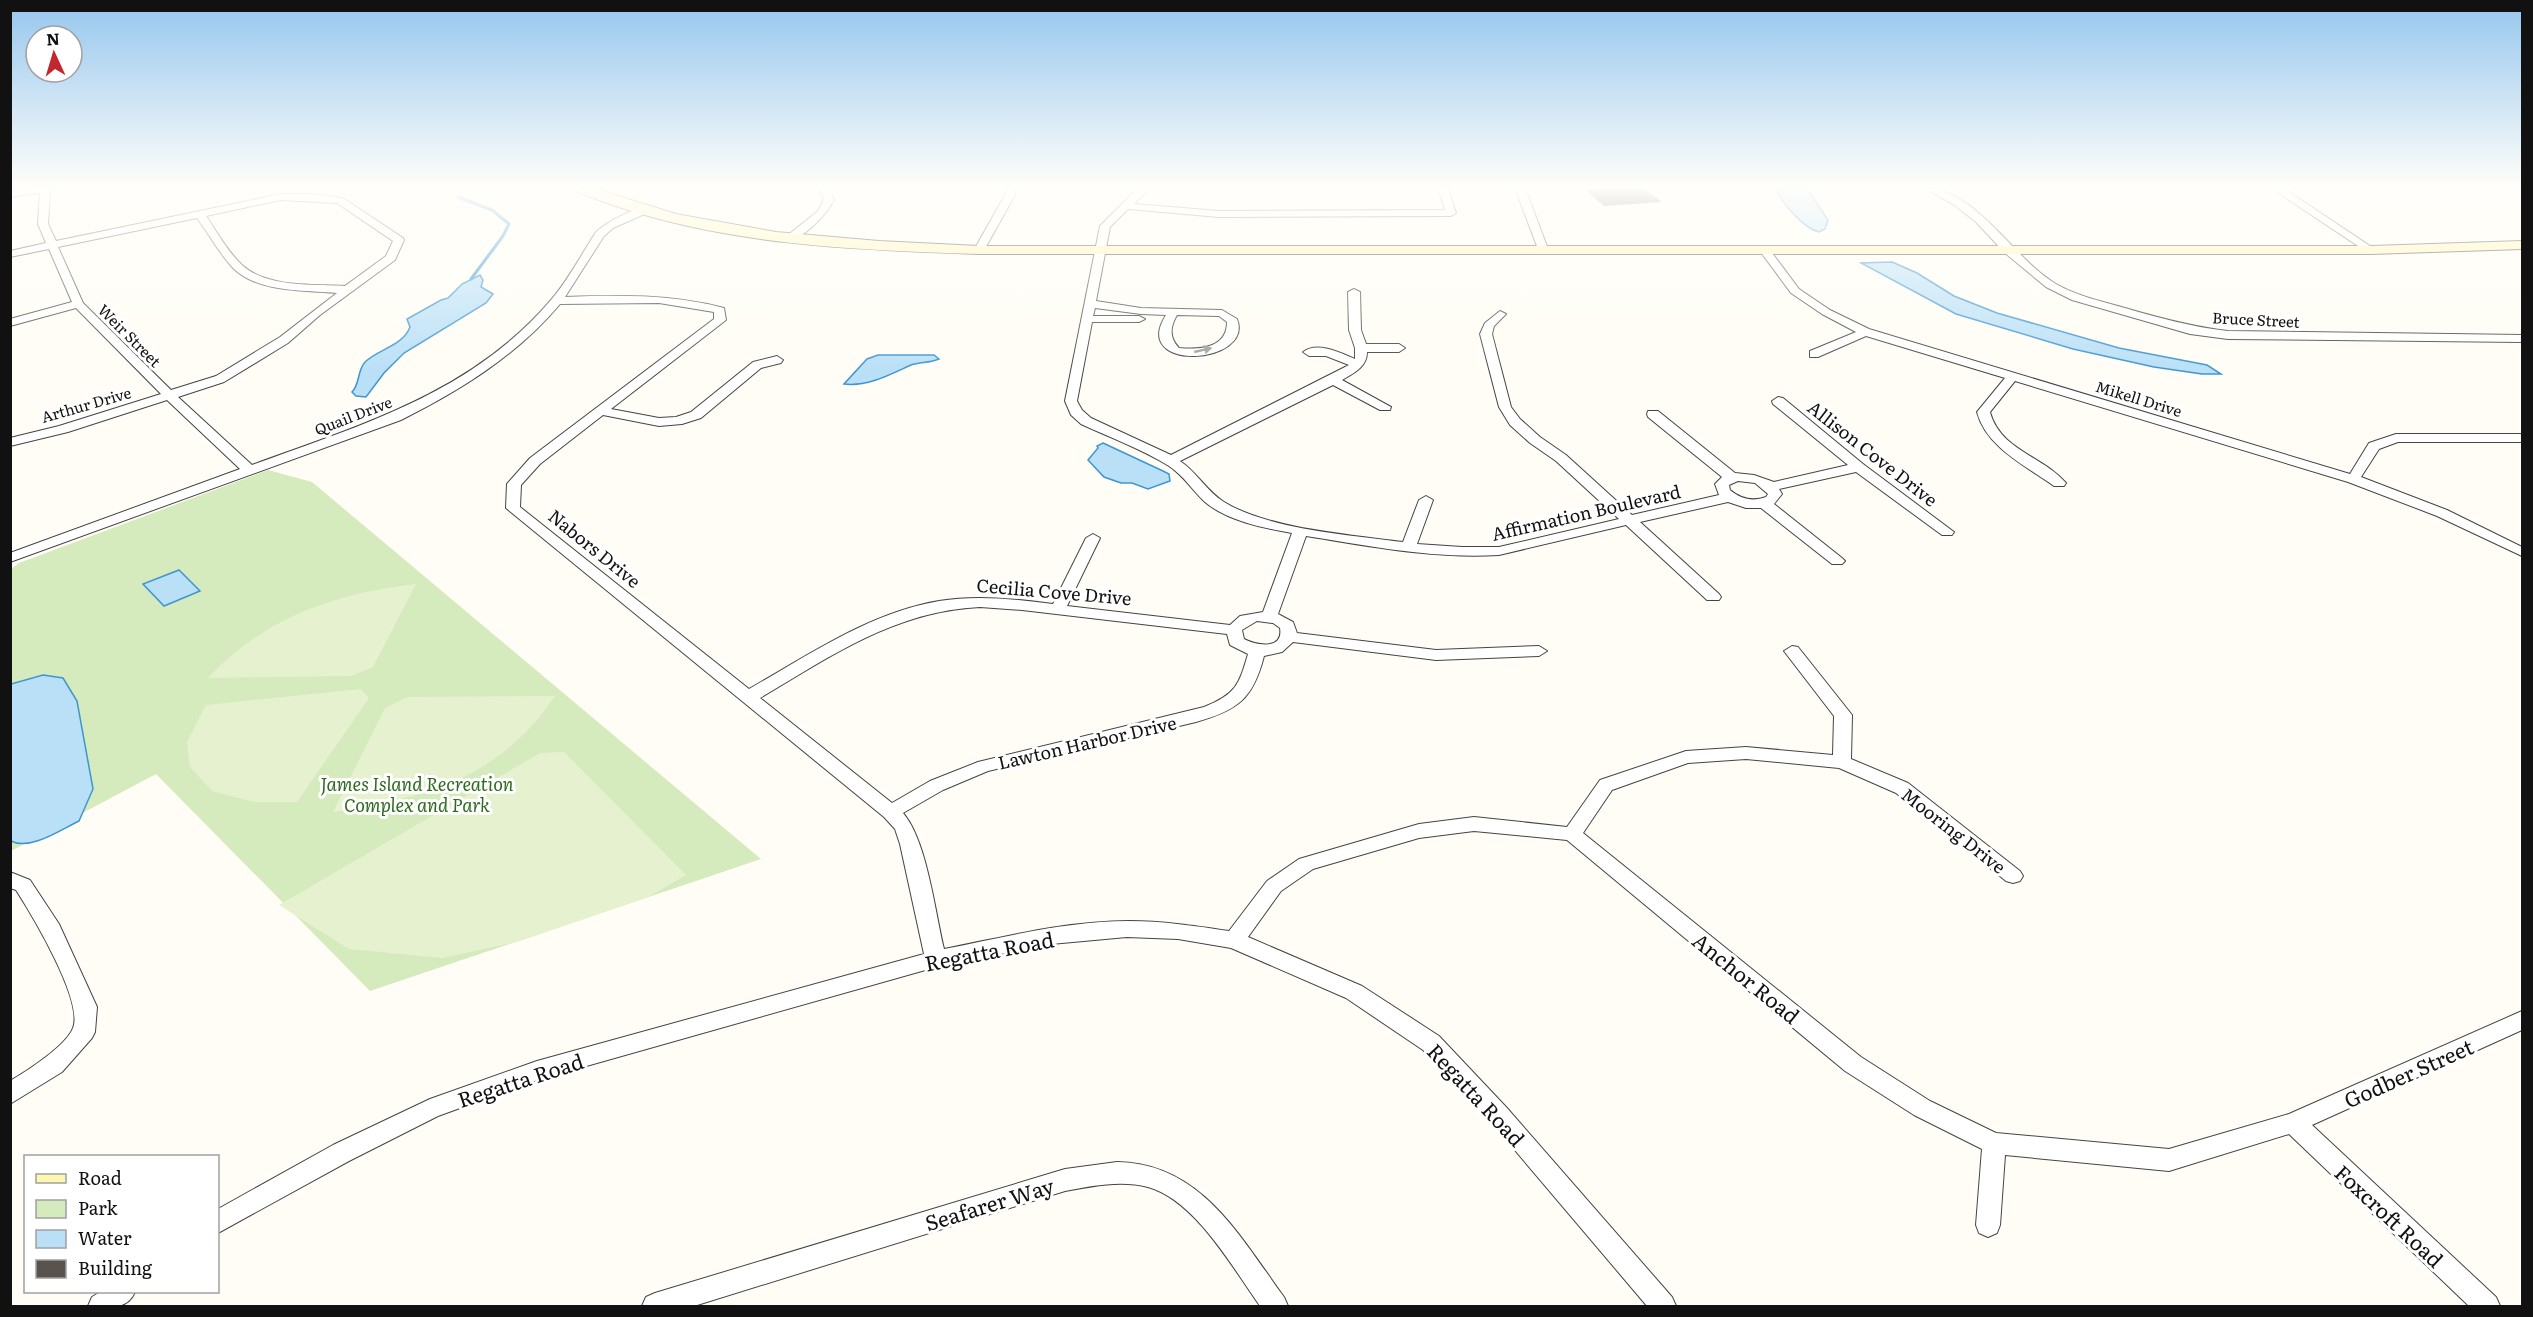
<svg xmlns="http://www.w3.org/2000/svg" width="2533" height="1317" font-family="Literata,serif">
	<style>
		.green { fill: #d5ebbd }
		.pitch { fill: #e6f2cf }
		.water { fill: #b9e0f7; stroke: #3f96cf; stroke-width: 1.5 }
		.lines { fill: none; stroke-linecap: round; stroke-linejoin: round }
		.stream { stroke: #3f96cf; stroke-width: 3 }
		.building { fill: #5a524d }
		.street-casing { stroke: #444; stroke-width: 2 }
		.secondary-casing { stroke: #333; stroke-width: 2 }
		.street { fill: #fff; fill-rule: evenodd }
		.secondary { fill: #fff6b0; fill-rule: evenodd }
		.oneway { fill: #a0a0a0 }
		.labels { text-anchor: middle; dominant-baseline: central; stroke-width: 6; stroke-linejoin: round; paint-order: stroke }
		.far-street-label { font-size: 15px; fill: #111; stroke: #fff }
		.street-label { font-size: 18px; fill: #111; stroke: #fff }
		.park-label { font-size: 18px; font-style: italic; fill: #2f6b1f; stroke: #fff }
		.near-street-label { font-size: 21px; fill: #111; stroke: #fff }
	</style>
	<rect width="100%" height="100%" fill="#fffdf5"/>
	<!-- green -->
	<polygon class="green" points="268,470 312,482 761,859 370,991 156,774 11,851 11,569 19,563"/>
	<!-- pitch -->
	<g class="pitch">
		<path d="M 416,584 L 373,667 L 351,676 L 208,678 C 267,616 334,594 416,584 Z"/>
		<polygon points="361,689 369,698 297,802 254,802 212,791 190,767 187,742 206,705"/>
		<path d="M 555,696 C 498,779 428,797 333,812 L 385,708 L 407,697 Z"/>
		<polygon points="564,752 686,875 648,897 520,941 442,958 349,949 279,905 540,753"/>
	</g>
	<!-- water -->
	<g class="water">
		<path d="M 1775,188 L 1807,188 L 1828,220 L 1825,229 L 1819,232 C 1803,228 1782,203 1775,188 Z"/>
		<polygon points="1892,262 1917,273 1954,296 1997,313 2119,348 2207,365 2221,374 2202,374 2154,367 2073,349 1956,314 1861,263"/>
		<path d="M 480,275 L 483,280 L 481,287 L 493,294 L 486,303 L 404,353 L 384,373 L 366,397 L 356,396 L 352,392 C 360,384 357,371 365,362 C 378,349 403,346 410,327 L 407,319 L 441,300 L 448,298 L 462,284 Z"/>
		<path d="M 878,355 L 934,355 L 939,359 C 930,363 920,362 911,365 C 891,374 868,387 844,384 L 867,359 Z"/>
		<polygon points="1103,443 1163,471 1169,474 1170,481 1148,489 1132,483 1121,483 1104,477 1088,460 1098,448 1097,446"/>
		<polygon points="179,570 200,591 164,606 143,584"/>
		<path d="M 43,675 L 63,678 L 77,701 L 93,789 L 79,821 C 60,830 30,851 11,841 L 11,684 Z"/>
	</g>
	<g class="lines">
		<!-- stream -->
		<polyline class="stream" points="458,197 492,210 509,224 503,236 471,279"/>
	</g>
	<!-- building -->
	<polygon class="building" points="1601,188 1643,188 1662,202 1604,206 1585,190"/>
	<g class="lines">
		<defs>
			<g id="street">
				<path d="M 29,188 L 57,188 L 50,191 L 48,224 L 56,241 L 281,194 L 314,194 L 343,198 L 403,238 L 404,240 L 395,260 L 320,315 L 288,343 L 224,382 L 178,397 L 252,465 C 361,425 472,393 551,300 C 569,279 581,255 596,232 C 606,223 635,206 649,208 L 649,212 L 613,228 L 604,236 L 565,297 C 620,295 671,294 724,308 L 726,320 L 611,409 L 659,418 L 676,417 L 691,412 L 753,362 L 777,356 L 783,360 L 781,363 L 761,368 L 701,418 L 682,424 L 659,426 L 603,415 L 540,464 L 521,485 L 520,507 L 749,689 C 809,655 869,613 939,601 C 976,595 1015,599 1053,604 L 1086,538 L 1093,534 L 1100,538 L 1067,606 L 1230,625 L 1240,616 L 1263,612 L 1292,533 C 1264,528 1227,521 1205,502 C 1192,490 1184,476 1169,466 C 1142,449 1111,438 1081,424 L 1071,415 L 1065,401 L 1100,226 L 1138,188 L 1149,188 L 1134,204 L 1219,211 L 1445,210 L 1438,188 L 1448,188 L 1456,213 L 1451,216 L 1219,217 L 1128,209 L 1110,227 L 1096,301 L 1141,308 L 1222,310 L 1237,319 C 1255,365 1129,373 1166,315 L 1141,314 L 1095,308 L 1093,316 L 1139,316 L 1145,319 L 1139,322 L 1092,322 L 1077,401 L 1082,410 L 1091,418 L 1171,455 L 1349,365 L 1326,356 L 1309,356 L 1303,352 C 1317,341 1341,353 1355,359 L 1355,348 L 1349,330 L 1348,292 L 1354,289 L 1360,292 L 1361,330 L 1366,344 L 1399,344 L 1405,348 L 1399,352 L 1367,352 C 1367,367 1354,373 1342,380 L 1391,407 L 1390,410 L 1380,410 L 1333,385 L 1180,461 C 1197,472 1206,491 1224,502 C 1268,529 1350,535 1403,542 L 1419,500 L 1426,496 L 1433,500 L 1417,544 L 1462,547 L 1499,547 L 1619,519 L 1556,461 L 1530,443 L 1510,425 L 1499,407 L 1480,334 L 1485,323 L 1500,311 L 1506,314 L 1494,326 L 1492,334 L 1511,407 L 1520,419 L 1540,437 L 1566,455 L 1632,515 L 1719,495 L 1715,484 L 1722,477 L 1648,417 L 1647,414 L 1648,411 L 1658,411 L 1735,473 L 1754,475 L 1774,482 L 1848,465 L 1773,404 L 1772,401 L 1778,397 L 1783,398 L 1863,464 L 1954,532 L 1952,535 L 1942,535 L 1856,472 L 1779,489 L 1782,494 L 1774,504 L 1842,558 L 1845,561 L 1842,564 L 1832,564 L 1761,508 L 1746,508 L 1728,502 L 1640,522 L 1719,594 L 1721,597 L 1719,600 L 1707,600 L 1626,525 L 1499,555 C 1434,559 1369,546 1306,536 L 1278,614 L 1293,622 L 1297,633 L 1436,650 L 1539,646 L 1547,651 L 1539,656 L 1436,660 L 1293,642 L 1282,652 L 1264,656 C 1253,699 1238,710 1196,722 L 988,771 L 943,790 L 903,813 C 927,841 935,912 944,949 C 1005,937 1067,921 1129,921 C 1163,921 1196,926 1229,931 L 1267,881 L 1299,859 L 1419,824 L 1474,817 L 1567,827 L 1600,780 L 1686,751 L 1746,747 L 1833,755 L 1834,716 L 1784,651 L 1792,646 L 1798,647 L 1852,715 L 1851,759 L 1908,783 L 2020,871 L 2023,876 L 2020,881 L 2013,883 L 2006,881 L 1896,793 L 1839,768 L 1746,759 L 1688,763 L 1612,790 L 1583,833 L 1861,1057 L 1930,1101 L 1996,1133 L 2169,1149 L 2289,1114 L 2522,1011 L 2522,1030 L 2312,1125 L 2496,1297 L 2500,1306 L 2469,1306 L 2289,1134 L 2169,1171 L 2005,1155 L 2000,1225 L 1997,1233 L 1988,1237 L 1979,1233 L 1976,1225 L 1982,1149 L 1914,1115 L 1845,1071 L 1567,840 L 1474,831 L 1419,838 L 1313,869 L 1281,891 L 1248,937 L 1362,986 L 1439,1036 L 1507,1108 L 1672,1297 L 1676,1306 L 1647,1306 L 1491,1122 L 1423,1050 L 1346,998 L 1231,948 L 1178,939 L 1127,937 L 1051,944 L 936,967 L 537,1080 L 438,1116 L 349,1161 L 218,1233 L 218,1209 L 333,1145 L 430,1099 L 537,1061 L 924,954 L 900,844 L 895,829 L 884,817 L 506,508 L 507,484 L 530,458 L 714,319 L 714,312 L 659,303 L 560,304 C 516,356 461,390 401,420 L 10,562 L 10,553 L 240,469 L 167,400 L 68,432 L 10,446 L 10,438 L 59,426 L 161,394 L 76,308 L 10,326 L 10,319 L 72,302 L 49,249 L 10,257 L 10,251 L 46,243 L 38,224 L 40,193 L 10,197 L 10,191 ZM 281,200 L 337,203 L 393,241 L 386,256 L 345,286 C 313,284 267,288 242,265 C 227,251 217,232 206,216 ZM 197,218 C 209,234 219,253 233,268 C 258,293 304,290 337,293 L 280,337 L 216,376 L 171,390 L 83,303 L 58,247 ZM 1177,315 L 1219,316 L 1227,322 C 1227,348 1200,350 1179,348 C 1169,337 1170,327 1177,315 ZM 1738,481 L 1755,483 L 1768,494 L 1766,497 C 1752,502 1741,499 1730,490 L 1729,485 ZM 980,607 L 1022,610 L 1227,634 L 1230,645 L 1248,654 C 1239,685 1236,694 1204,707 L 978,762 L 930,781 L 892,803 L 760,698 C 831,656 895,611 980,607 ZM 1257,621 L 1273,623 L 1280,628 C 1284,651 1255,645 1244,639 L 1242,630 Z"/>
				<path d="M 819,188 L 829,188 L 834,200 C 827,213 803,241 788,239 L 788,235 L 818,211 L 824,200 Z"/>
				<polygon points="1006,188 1016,188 1015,195 983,252 975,252 974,250 1005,195"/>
				<polygon points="1515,188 1525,188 1548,249 1547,251 1543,252 1538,249"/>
				<path d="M 1924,188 C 1976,188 2013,259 2056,284 C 2077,296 2101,301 2125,308 C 2159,318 2192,327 2228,331 L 2522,335 L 2522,342 L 2228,339 L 2190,334 L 2072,300 L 2046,287 L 2005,253 L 1976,222 L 1953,204 Z"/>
				<polygon points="2271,188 2283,188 2376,250 2371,253 2367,252"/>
				<path d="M 1765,248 L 1769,249 L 1799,289 L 1830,310 L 1869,329 L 2350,474 L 2369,443 L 2396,434 L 2522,434 L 2522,442 L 2398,442 L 2379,449 L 2361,477 L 2447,510 L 2522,547 L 2522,556 L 2437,516 L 2348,482 L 2015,381 L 1990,412 C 2000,450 2043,456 2066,483 L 2064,486 L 2054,486 C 2026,466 1986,447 1977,412 L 2005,378 L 1866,336 L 1818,357 L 1810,357 L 1810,351 L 1856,332 L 1822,314 L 1791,293 L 1760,251 Z"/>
				<path d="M 10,872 L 30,880 L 59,924 L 97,1007 L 95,1032 L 92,1038 L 62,1072 L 10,1104 L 10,1081 C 27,1071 66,1046 73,1028 C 84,1001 32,915 16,890 L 10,888 Z"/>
				<path d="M 1117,1162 C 1201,1163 1240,1237 1284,1297 L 1288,1306 L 1260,1306 C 1233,1268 1195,1200 1148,1187 C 1121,1180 1091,1186 1065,1191 L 694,1306 L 642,1306 L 646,1297 L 655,1293 L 1065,1169 Z"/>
				<path d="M 100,1292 L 135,1292 C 126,1312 107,1306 88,1306 L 92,1297 Z"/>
			</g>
			<path id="secondary" d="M 573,188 L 593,188 L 676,214 L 776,232 L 879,241 L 979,246 L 2371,246 L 2522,241 L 2522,249 L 2371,254 L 979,254 C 856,250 727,245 610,204 C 599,199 581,196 573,188 Z"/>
		</defs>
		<!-- street casing -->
		<use href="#street" class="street-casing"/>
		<!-- secondary casing -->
		<use href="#secondary" class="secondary-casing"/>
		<!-- street -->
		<use href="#street" class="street"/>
		<!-- secondary -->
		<use href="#secondary" class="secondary"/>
	</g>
	<!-- one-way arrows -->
	<defs><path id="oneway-solid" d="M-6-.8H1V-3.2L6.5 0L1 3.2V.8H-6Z" transform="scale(1.5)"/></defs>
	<use class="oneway" href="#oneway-solid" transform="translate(1203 350) rotate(-13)"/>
	<!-- sky -->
	<linearGradient id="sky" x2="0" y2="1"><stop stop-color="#95c6ee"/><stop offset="0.5" stop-color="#fffefa"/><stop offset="1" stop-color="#fffefa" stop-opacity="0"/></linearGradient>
	<rect width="2533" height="373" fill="url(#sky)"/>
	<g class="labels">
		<!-- far-street labels -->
		<g class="far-street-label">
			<text transform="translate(2256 319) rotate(3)">Bruce Street</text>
			<text transform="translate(130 335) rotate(45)">Weir Street</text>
			<text transform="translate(2139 398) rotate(17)">Mikell Drive</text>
			<text transform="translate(86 404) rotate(-16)">Arthur Drive</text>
			<text transform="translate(353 415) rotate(-21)">Quail Drive</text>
		</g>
		<!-- street labels -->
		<g class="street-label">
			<text transform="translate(1873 453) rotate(38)">Allison Cove Drive</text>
			<text transform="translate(1586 512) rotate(-13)">Affirmation Boulevard</text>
			<text transform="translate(595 548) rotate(39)">Nabors Drive</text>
			<text transform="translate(1054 591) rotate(5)">Cecilia Cove Drive</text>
			<text transform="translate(1087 742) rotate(-13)">Lawton Harbor Drive</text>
			<text transform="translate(1954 830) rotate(38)">Mooring Drive</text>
		</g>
		<!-- park labels -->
		<g class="park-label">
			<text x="417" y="783">James Island Recreation<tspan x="417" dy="21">Complex and Park</tspan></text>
		</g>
		<!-- near-street labels -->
		<g class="near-street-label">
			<text transform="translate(989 950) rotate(-11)">Regatta Road</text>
			<text transform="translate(1747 977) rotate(39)">Anchor Road</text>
			<text transform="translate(2408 1072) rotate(-24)">Godber Street</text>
			<text transform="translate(520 1079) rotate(-18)">Regatta Road</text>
			<text transform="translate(1477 1094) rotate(47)">Regatta Road</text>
			<text transform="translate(989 1203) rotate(-17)">Seafarer Way</text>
			<text transform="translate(2390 1215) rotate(43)">Foxcroft Road</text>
		</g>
	</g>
	<!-- border -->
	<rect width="2533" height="1317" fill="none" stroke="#111111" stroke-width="24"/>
	<!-- legend -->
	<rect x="24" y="1155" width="195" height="138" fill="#ffffff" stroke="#a0a0a0" stroke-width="1.5"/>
	<rect x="36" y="1174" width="30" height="9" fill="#fff6b0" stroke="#a0a0a0" stroke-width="1.5"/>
	<text x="78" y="1185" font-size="18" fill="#111111">Road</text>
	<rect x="36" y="1200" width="30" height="18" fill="#d5ebbd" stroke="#a0a0a0" stroke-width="1.5"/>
	<text x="78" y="1215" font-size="18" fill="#111111">Park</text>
	<rect x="36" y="1230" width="30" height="18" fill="#b9e0f7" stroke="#a0a0a0" stroke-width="1.5"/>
	<text x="78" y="1245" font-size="18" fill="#111111">Water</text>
	<rect x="36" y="1260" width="30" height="18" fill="#5a524d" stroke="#a0a0a0" stroke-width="1.5"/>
	<text x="78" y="1275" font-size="18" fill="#111111">Building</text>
	<!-- north arrow -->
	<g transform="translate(54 54) rotate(356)"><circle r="28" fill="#ffffff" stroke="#a0a0a0" stroke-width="1.5"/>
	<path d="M0-4.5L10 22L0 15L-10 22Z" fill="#c4262e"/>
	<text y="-9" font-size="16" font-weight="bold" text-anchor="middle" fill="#111111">N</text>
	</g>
</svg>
